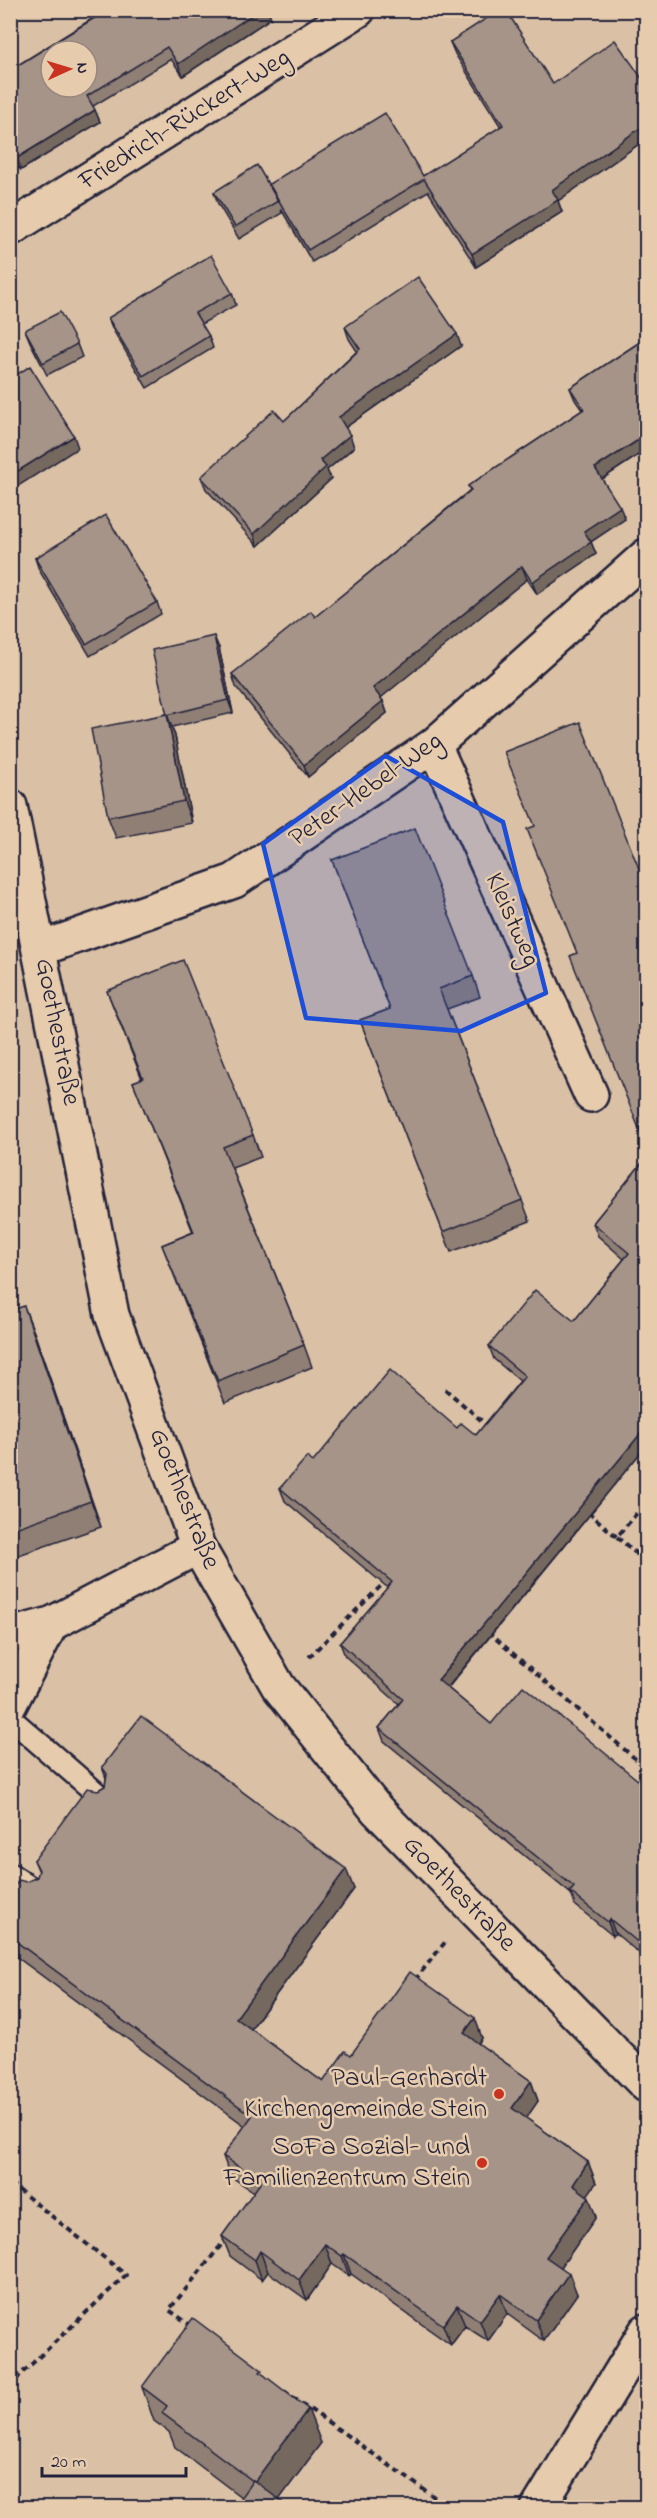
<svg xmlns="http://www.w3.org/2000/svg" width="657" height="2518" font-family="'Indie Flower',sans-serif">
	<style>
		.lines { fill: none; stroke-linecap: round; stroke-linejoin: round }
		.lane-casing { stroke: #22223b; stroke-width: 26 }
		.street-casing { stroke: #22223b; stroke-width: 38 }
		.path { stroke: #22223b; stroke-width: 4; stroke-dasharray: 6 4.5; stroke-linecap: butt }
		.lane { stroke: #e6cbad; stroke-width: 21 }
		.street { stroke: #e6cbad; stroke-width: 33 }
		.wall { fill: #8f7f75; stroke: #22223b; stroke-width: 1.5 }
		.shaded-wall { fill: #74685f; stroke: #22223b; stroke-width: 1.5 }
		.building { fill: #a69488; stroke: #22223b; stroke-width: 1.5; fill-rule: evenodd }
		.marked { fill: #1d4ed8; fill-opacity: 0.2; stroke: #1d4ed8; stroke-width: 4.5; stroke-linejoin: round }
		.poi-dot { fill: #c8321e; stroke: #e6cbad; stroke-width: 2 }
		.labels { text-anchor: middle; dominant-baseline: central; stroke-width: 5; stroke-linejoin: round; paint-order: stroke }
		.street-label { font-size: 27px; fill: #22223b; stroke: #e6cbad }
		.poi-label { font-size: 27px; fill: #22223b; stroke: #e6cbad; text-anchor: end }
	</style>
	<rect width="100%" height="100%" fill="#dac1a6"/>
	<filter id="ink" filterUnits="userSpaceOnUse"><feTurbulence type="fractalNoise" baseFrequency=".0167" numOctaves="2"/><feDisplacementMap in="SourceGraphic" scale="12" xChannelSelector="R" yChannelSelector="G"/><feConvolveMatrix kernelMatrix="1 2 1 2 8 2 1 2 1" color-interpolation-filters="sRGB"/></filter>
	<g filter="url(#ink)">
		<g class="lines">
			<defs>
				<g id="lane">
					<polyline points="10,1718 102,1798"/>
					<polyline points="10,1874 34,1890"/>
				</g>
				<g id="street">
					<polyline points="10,229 358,10"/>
					<polyline points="434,745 591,1095"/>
					<polyline points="10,806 112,1315 198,1547 278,1686 377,1810 646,2085"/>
					<polyline points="40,949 234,881 434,745 646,556"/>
					<polyline points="10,1635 51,1624 198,1547"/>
					<polyline points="10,1704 51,1624"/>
					<polyline points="538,2508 646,2331"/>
				</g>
			</defs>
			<!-- lane casing -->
			<use href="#lane" class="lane-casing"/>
			<!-- street casing -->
			<use href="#street" class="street-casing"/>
			<!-- path -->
			<g class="path">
				<polyline points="445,1389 489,1427"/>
				<polyline points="588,1512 617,1537 646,1502"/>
				<polyline points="617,1537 646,1562"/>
				<polyline points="488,1632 646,1768"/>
				<polyline points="309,1657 385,1582"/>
				<polyline points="415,1980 446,1941"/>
				<polyline points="10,2183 126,2275 20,2375 10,2389"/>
				<polyline points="192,2326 169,2310 226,2239"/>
				<polyline points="284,2391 450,2508"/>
			</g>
			<!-- lane -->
			<use href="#lane" class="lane"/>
			<!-- street -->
			<use href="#street" class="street"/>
		</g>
		<!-- wall -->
		<g class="wall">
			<polygon points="97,10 268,10 271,18 183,76 171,59 93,106 100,122 21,170 19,168 10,172 10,70 98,15"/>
			<polygon points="450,42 553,84 646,84 646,139 558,201 562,212 476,267 428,191 312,262 281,209 282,213 239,239 218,204 214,192 423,176 501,127 455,54"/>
			<polygon points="232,293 236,305 201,324 209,336 213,348 147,388 113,330 108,318"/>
			<polygon points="345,327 461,346 345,428 354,447 327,470 331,479 258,546 206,489 201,477 284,421 357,351 349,339"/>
			<polygon points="25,330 77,344 82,357 47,375 30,342"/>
			<polygon points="646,338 646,450 602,479 625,519 591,542 596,554 537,594 527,579 380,698 383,701 387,713 308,777 236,687 232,674 315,617 470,490 468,486 582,410 575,400 570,388"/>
			<polygon points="35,558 157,602 161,614 90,656 39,570"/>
			<polygon points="219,648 233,713 172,727 175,736 192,823 116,838 108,817 166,714"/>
			<polygon points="332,860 473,976 480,997 447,1009 530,1221 451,1252 360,1020 390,1009"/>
			<polygon points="107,991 253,1135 261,1157 232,1168 304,1345 312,1367 225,1403 162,1245 193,1232 133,1082 142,1079"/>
			<polygon points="646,1158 646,1446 448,1688 491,1724 639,1781 646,1772 646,1959 615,1933 613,1936 575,1905 571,1894 384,1741 379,1728 399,1704 345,1656 340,1643 388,1588 285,1501 280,1488 313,1462 457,1428 476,1435 520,1381 494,1359 489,1346 574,1321 624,1259 598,1236 593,1223"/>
			<polygon points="10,1224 16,1251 10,1253"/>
			<polygon points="10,1311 34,1332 101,1527 10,1558"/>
			<polygon points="102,1767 354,1889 251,2029 323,2082 351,2055 482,2038 478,2044 531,2081 538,2101 526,2118 588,2162 596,2183 587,2195 596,2217 561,2267 577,2294 544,2341 507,2314 488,2341 465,2326 451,2345 351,2274 349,2276 332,2264 307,2300 268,2272 262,2280 230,2256 222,2236 254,2192 230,2176 223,2156 245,2126 10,1952 10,1892 37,1877 39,1872 34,1860 98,1790 105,1786 106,1778"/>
			<polygon points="264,2375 321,2443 279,2499 241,2497 175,2447 169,2432 154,2421 142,2387"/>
		</g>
		<!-- shaded-wall -->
		<g class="shaded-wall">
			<polygon points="259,10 268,10 271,18 183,76 178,64"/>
			<polygon points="95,110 100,122 21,170 17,158"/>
			<polygon points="646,124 646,139 558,201 562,212 476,267 472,254 552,190"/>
			<polygon points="457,334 461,346 343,429 339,417"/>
			<polygon points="350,435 354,447 327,470 331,479 258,546 254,534 320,460"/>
			<polygon points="646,435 646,450 599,481 595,468"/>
			<polygon points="74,436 78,448 12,490 10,486 10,476"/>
			<polygon points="620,507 625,519 589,543 584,531"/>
			<polygon points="591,542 596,554 537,594 532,582"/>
			<polygon points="522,566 527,579 377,701 373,688"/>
			<polygon points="214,636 219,648 233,713 228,700"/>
			<polygon points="383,701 387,713 308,777 304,765"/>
			<polygon points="167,714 175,736 192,823 184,801"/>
			<polygon points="10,1224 16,1251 10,1236"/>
			<polygon points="24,1306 34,1332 101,1527 91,1501"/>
			<polygon points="646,1427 646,1446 443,1693 438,1680"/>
			<polygon points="346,1869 354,1889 244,2038 236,2018"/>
			<polygon points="610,1919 615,1933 613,1936 608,1922"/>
			<polygon points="475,2018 482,2038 471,2054 464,2033"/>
			<polygon points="531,2081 538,2101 519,2129 512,2108"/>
			<polygon points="588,2162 596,2183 580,2206 573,2185"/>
			<polygon points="589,2197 596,2217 554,2277 546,2257"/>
			<polygon points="325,2244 332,2264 307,2300 299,2280"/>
			<polygon points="260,2251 268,2272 262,2280 255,2260"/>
			<polygon points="344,2254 351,2274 349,2276 342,2256"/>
			<polygon points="569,2273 577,2294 544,2341 536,2320"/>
			<polygon points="500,2294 507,2314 488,2341 480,2321"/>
			<polygon points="457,2305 465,2326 451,2345 443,2325"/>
			<polygon points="308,2409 321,2443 273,2508 254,2482"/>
		</g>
		<!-- building -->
		<g class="building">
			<path d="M 98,10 L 259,10 L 178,64 L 167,47 L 87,96 L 95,110 L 17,158 L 15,155 L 10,158 L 10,70 L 101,14 ZM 51,51 L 87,51 L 87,87 L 51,87 Z"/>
			<polygon points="499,10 506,10 553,84 615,40 646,84 646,124 552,190 558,200 472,254 424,179 308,250 269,184 385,113 423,176 503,125 450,42"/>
			<polygon points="257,165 278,201 235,227 214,192"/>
			<polygon points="211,255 232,293 195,313 209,336 143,376 108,318"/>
			<polygon points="418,277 457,334 339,417 350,435 320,460 326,467 254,534 201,477 274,410 284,421 360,349 345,327"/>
			<polygon points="60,312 77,344 43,363 25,330"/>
			<polygon points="646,338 646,435 595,468 620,507 584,531 591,542 532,582 522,566 373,688 383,701 304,765 232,674 311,611 315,617 471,490 468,486 584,409 570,388"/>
			<polygon points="30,366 74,436 10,476 10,379"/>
			<polygon points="106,515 157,602 86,644 35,558"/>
			<polygon points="214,636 228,700 167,715 152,650"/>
			<polygon points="167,714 184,801 108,817 91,729"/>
			<polygon points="580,722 640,871 646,868 646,925 645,926 646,928 646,1146 570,956 577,953 527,829 535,826 504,752"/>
			<polygon points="415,828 473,976 439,989 522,1200 443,1232 360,1020 390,1009 332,860"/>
			<polygon points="183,960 253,1135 223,1147 304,1345 218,1381 162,1245 194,1232 133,1082 143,1078 107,991"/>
			<polygon points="646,1158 646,1427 438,1680 491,1724 523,1686 639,1781 646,1772 646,1949 610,1919 608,1922 570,1892 574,1887 379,1728 403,1699 340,1643 392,1582 280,1488 307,1457 313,1462 390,1370 457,1428 461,1423 476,1435 525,1376 489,1346 535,1290 574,1321 629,1253 593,1223"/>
			<polygon points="24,1306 91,1501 10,1530 10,1311"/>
			<polygon points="141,1716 346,1869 236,2018 323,2082 345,2051 351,2055 410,1972 475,2018 464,2033 531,2081 512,2108 588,2162 573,2185 589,2197 546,2257 569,2273 536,2320 500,2294 480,2321 457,2305 443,2325 344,2254 342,2256 325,2244 299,2280 260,2251 255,2260 222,2236 261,2182 223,2156 252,2116 10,1937 10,1892 19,1880 26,1882 37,1877 39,1870 34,1860 87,1788 98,1790 105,1786 107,1774 102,1767"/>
			<polygon points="193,2318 262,2370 260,2372 308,2409 255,2481 253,2480 253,2481 162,2413 167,2406 142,2387"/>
			<polygon points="253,2480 290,2508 233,2508"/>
		</g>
	</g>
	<!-- marked area -->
	<path class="marked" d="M 386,756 L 503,822 L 546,993 L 461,1031 L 306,1018 L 263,844 Z"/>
	<!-- markers -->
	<g class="poi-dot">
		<circle cx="499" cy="2094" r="6"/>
		<circle cx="482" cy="2163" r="6"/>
	</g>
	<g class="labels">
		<!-- street labels -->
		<g class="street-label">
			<text transform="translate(185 120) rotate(-32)">Friedrich-Rückert-Weg</text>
			<text transform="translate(366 790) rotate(-35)">Peter-Hebel-Weg</text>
			<text transform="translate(512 920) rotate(66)">Kleistweg</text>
			<text transform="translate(57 1032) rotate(79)">Goethestraße</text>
			<text transform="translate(184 1499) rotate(68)">Goethestraße</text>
			<text transform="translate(459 1894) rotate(46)">Goethestraße</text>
		</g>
		<!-- poi labels -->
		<g class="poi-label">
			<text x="487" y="2078">Paul-Gerhardt<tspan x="487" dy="31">Kirchengemeinde Stein</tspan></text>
			<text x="470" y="2147">SoFa Sozial- und<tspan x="470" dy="31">Familienzentrum Stein</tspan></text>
		</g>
	</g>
	<!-- margin -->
	<rect width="657" height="2518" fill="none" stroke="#e6cbad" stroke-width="36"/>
	<rect x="18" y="18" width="621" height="2482" fill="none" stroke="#22223b" stroke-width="2" filter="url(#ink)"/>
	<!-- north arrow -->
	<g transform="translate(69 69) rotate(86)"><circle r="28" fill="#e6cbad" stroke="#98877f" stroke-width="1.5"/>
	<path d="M0-4.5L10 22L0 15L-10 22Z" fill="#c8321e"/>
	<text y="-9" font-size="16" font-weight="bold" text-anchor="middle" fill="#22223b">N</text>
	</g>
	<!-- scale -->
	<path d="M42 2467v9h144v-9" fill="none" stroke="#22223b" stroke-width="3"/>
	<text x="51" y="2467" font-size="18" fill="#22223b" stroke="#e6cbad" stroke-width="4.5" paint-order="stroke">20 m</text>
</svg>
